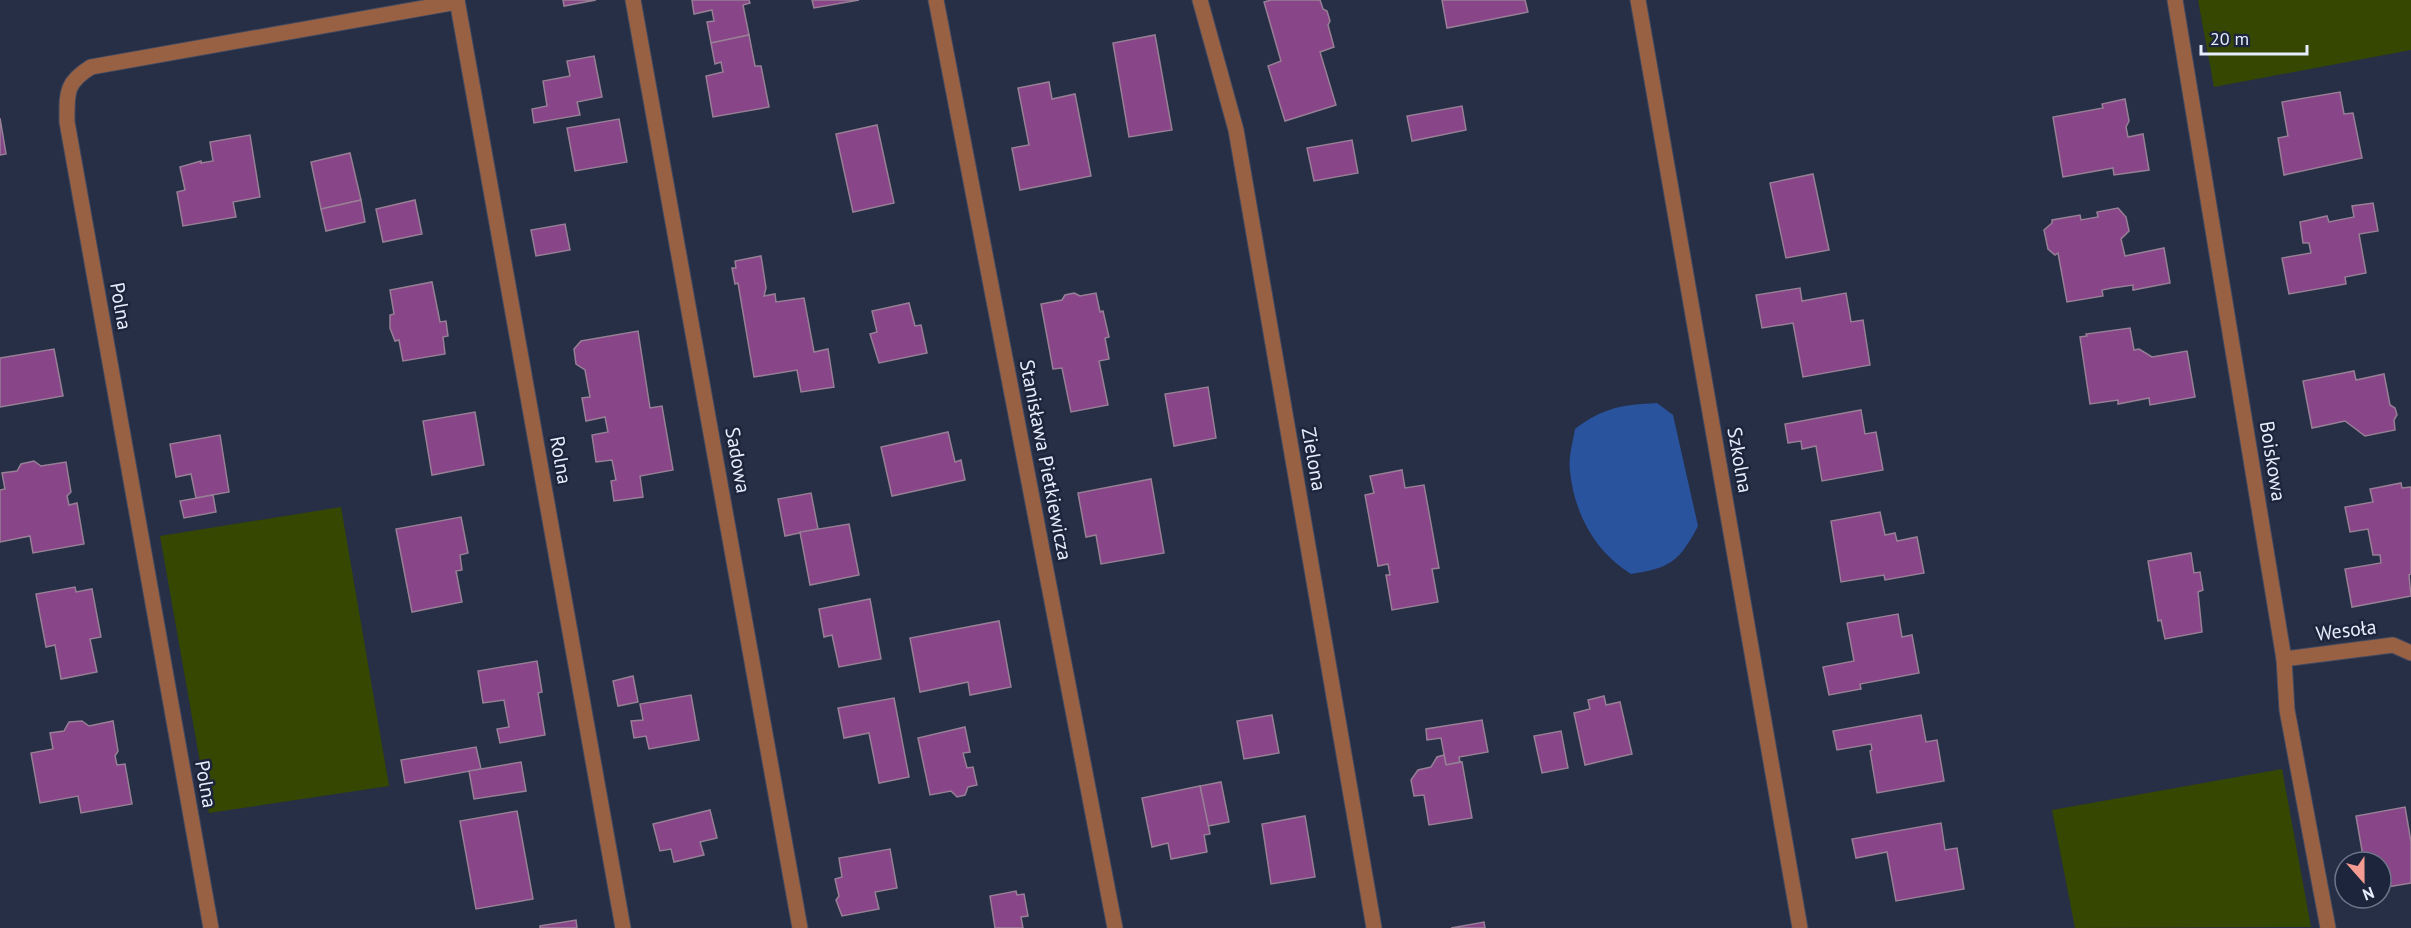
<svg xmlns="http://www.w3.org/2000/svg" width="2411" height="928" font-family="'PT Sans',sans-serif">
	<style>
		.green { fill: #354700 }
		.water { fill: #29539c }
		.building { fill: #884587; stroke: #977f96; stroke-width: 1.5 }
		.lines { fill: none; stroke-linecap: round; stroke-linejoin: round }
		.minor-casing { stroke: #424a60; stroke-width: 17 }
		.minor { stroke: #996144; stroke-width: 15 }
		.labels { text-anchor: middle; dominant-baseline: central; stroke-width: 5; stroke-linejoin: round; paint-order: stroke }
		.street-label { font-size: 20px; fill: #e6edfd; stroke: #1d253c }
	</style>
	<rect width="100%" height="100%" fill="#272f47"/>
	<!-- green -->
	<g class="green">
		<polygon points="2198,0 2411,0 2411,50 2214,87"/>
		<polygon points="341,507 389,786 209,813 160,536"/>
		<polygon points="2282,769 2311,927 2075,928 2052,810"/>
	</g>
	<!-- water -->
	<path class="water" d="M 1657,403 L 1673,415 L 1698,526 C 1679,562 1670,568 1631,574 C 1595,552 1574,513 1570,471 C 1568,458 1573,442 1575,429 C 1604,407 1622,405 1657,403 Z"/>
	<!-- building -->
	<g class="building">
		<polygon points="563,0 596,0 564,6"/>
		<polygon points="692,0 749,0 750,3 743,5 749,35 711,43 707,22 714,21 712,10 694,14"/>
		<polygon points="812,0 859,0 814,8"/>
		<polygon points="1271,0 1320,0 1323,9 1327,11 1330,21 1328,25 1334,47 1320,52 1336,105 1285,121 1268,66 1281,61 1264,2"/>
		<polygon points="1442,0 1525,0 1528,12 1447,28"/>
		<polygon points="749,35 755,66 761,66 769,107 713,117 706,76 723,72 721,62 715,64 711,43"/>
		<polygon points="1155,35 1172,130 1129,137 1113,43"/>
		<polygon points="594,56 602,97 577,102 580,115 534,123 532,109 547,106 543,81 570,76 567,61"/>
		<polygon points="1049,82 1052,99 1075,94 1091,176 1020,190 1012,148 1029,145 1018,88"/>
		<polygon points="2340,92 2344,114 2353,113 2362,158 2284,175 2278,138 2288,136 2282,102"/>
		<polygon points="2125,99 2129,121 2126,127 2128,137 2143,134 2149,170 2114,175 2113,168 2063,177 2053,117 2103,108 2102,104"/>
		<polygon points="1462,106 1466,130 1412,141 1407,116"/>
		<polygon points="0,118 6,154 0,155"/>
		<polygon points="619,119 627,162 575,171 567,128"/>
		<polygon points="877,125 894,203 853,212 836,134"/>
		<polygon points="250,135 260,197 233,202 236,217 183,226 177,192 185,190 180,167 201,161 201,163 213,161 210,142"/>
		<polygon points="1352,140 1358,173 1314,181 1307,148"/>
		<polygon points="350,153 361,200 321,209 311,162"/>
		<polygon points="1813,174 1829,250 1786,258 1770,183"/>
		<polygon points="361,200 365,222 326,231 321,209"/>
		<polygon points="415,200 422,234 383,242 376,209"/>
		<polygon points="2373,203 2378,231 2359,234 2366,273 2345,277 2346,284 2289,294 2282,258 2311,253 2309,243 2303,243 2300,222 2327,216 2329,222 2354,217 2352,206"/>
		<polygon points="2118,208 2126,217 2129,231 2121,239 2125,256 2164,248 2170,283 2133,290 2133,285 2112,288 2102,290 2103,296 2067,302 2058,253 2055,255 2048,249 2044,230 2052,223 2052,220 2080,215 2081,220 2098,217 2097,212"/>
		<polygon points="565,224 570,250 536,256 531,230"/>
		<polygon points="761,256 766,288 764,296 775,294 776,302 804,298 814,352 828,349 834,387 801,392 797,370 754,377 738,283 735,284 732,268 736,268 735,261"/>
		<polygon points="432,282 440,322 446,321 448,336 443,337 445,354 403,361 399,340 395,341 390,328 390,315 394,314 390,290"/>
		<polygon points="1800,288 1802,301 1846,293 1851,322 1863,320 1870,365 1803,377 1793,323 1762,328 1756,295"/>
		<polygon points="1074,293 1080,296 1096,293 1100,312 1103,311 1109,337 1105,338 1109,359 1099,361 1108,405 1071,412 1062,368 1053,369 1041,304 1062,300 1065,295"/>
		<polygon points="909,303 915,326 921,325 927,353 879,363 870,334 877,332 872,311"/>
		<polygon points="2130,328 2134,350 2139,349 2152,357 2187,351 2195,397 2150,405 2149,398 2118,404 2118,400 2090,404 2080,337 2087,336 2086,334"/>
		<polygon points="638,331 650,408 662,406 673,470 640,476 643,497 614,501 611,481 616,480 612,460 596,462 592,435 608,432 605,417 586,421 582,398 590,397 585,370 576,364 574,349 581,341"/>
		<polygon points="54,349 63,396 0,407 0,358"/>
		<polygon points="2354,371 2356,380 2384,374 2390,405 2395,408 2397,415 2394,420 2395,430 2365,436 2345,421 2312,428 2303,381"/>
		<polygon points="1208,387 1216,438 1174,446 1165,394"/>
		<polygon points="1861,410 1865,434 1876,432 1883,470 1822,481 1816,446 1802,449 1801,441 1788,443 1785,424"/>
		<polygon points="475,412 484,465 432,475 423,421"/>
		<polygon points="948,432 955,462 961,460 965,480 892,496 881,447"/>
		<polygon points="220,435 229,492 196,498 191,474 176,477 170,444"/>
		<polygon points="34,461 41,466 66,462 71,492 67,496 69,505 77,503 84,544 33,553 30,536 0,542 0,490 5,489 2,473 17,471 21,464"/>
		<polygon points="1402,470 1405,488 1424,485 1439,568 1432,569 1438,602 1392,610 1386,575 1390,575 1388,564 1378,566 1365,495 1374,493 1370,476"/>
		<polygon points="1151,479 1164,553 1101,564 1096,535 1086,537 1078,493"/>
		<polygon points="2401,483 2402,488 2411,487 2411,574 2409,575 2411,596 2352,607 2345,569 2381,563 2380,555 2373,555 2368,529 2350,532 2345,507 2373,502 2370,489"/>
		<polygon points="811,493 818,529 785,536 778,499"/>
		<polygon points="213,495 216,512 184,518 180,501"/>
		<polygon points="1880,512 1885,535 1895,533 1897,541 1917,537 1924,573 1885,580 1884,575 1841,582 1831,521"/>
		<polygon points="461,517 468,553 460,555 462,570 456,571 462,602 412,612 396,529"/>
		<polygon points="849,524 859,575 810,585 800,532"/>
		<polygon points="2191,553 2194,573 2200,572 2203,590 2198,592 2202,632 2165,639 2161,620 2158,621 2148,561"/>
		<polygon points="75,587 76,592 92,589 101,637 90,639 97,672 61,679 55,645 46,647 36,594"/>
		<polygon points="870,599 881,659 839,667 832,635 824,637 819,609"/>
		<polygon points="1898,614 1902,637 1912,635 1919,673 1860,684 1861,689 1829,695 1823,667 1854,661 1847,623"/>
		<polygon points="999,621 1011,687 970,695 968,682 920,692 910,638"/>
		<polygon points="537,661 542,692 538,693 545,735 500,743 497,729 509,727 504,700 483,703 478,671"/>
		<polygon points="633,676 638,702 618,706 613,681"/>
		<polygon points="691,695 699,740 649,749 646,736 634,738 631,721 643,720 640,704"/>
		<polygon points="1604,696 1606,705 1620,702 1632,754 1585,765 1574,713 1590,709 1588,700"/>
		<polygon points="894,698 909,777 879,783 869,733 844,738 838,708"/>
		<polygon points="1272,715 1279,753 1244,759 1237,721"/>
		<polygon points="1921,715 1926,742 1937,740 1944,781 1877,793 1870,751 1872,750 1871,744 1837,750 1833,731"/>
		<polygon points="1482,720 1488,752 1459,757 1460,762 1446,765 1441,738 1427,740 1426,729"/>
		<polygon points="82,721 89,726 113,721 118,751 115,756 117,765 125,764 132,804 81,813 78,796 40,803 31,753 53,749 50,733 64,731 69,722"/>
		<polygon points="965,727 970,752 963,753 967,768 973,767 977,785 968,787 965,795 957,797 951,791 930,795 918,738"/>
		<polygon points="1561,731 1568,768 1542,773 1534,736"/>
		<polygon points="476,747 481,769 405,783 401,760"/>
		<polygon points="1444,755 1446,765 1462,762 1472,818 1429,825 1424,795 1414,796 1411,780 1418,770 1431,767 1437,757"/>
		<polygon points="521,762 526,791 474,799 469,771"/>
		<polygon points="1221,782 1229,822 1208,826 1200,786"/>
		<polygon points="1200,786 1210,834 1204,835 1207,852 1171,859 1168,843 1152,847 1142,798"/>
		<polygon points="2405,807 2411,842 2411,883 2381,888 2381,862 2364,862 2356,816"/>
		<polygon points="710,810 717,838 700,842 704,855 674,862 671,849 660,851 653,824"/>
		<polygon points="517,811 533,899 476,909 460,821"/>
		<polygon points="1305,816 1315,877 1271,884 1262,824"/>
		<polygon points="1941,823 1945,850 1957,848 1964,889 1896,901 1887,852 1856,858 1852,839"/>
		<polygon points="890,849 897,888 875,892 879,909 842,916 836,900 839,896 835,879 842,877 839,858"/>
		<polygon points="1016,891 1017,895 1024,894 1028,916 1021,917 1023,928 995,928 990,896"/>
		<polygon points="576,920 577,928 540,928 540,926"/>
		<polygon points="1484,922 1485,928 1451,928"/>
	</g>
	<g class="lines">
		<defs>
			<g id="minor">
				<polyline points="457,0 623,928"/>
				<polyline points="633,0 800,928"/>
				<polyline points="936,0 1115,928"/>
				<polyline points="1200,0 1236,130 1374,928"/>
				<polyline points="1638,0 1800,928"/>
				<polyline points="2175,0 2284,659 2287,710 2328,928"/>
				<polyline points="2284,659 2393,645 2411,653"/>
				<path d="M 211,928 L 67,122 C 67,93 65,83 91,67 L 457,2"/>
			</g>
		</defs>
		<!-- minor casing -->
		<use href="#minor" class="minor-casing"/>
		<!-- minor -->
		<use href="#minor" class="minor"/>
	</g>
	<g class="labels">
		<!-- street labels -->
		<g class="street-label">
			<text transform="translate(121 306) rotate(80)">Polna</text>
			<text transform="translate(1314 459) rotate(80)">Zielona</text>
			<text transform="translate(561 460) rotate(80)">Rolna</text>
			<text transform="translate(738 460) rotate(80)">Sadowa</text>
			<text transform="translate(1046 460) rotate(79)">Stanisława Pietkiewicza</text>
			<text transform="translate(1740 460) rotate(80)">Szkolna</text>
			<text transform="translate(2273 461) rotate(81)">Boiskowa</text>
			<text transform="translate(2346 630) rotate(-7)">Wesoła</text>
			<text transform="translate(206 784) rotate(80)">Polna</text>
		</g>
	</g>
	<!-- north arrow -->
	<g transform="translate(2363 880) rotate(159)"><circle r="28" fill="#1d253c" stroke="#6d7589" stroke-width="1.5"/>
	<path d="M0-4.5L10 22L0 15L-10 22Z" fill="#f59c92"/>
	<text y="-9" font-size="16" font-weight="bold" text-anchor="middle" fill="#e6edfd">N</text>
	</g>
	<!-- scale -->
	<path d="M2201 45v9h106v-9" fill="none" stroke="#e6edfd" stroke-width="3"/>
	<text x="2210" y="45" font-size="18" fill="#e6edfd" stroke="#1d253c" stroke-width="4.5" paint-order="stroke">20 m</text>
</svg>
